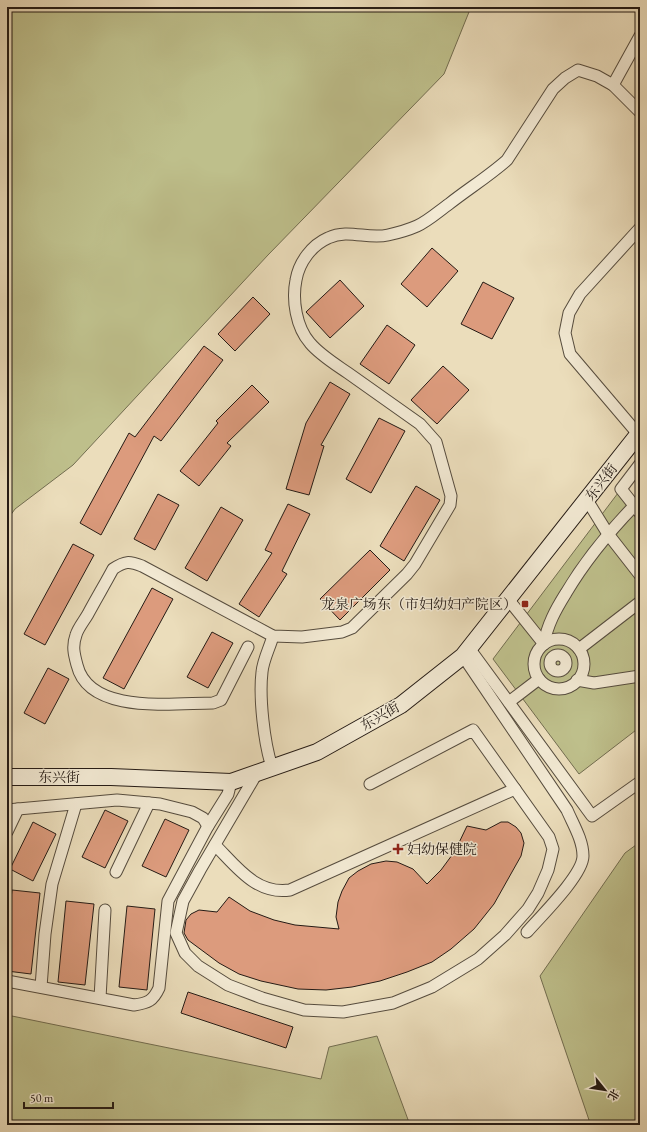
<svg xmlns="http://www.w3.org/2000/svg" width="647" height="1132" font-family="'EB Garamond','Noto Serif SC',serif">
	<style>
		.green { fill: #bebf8b; stroke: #726d50 }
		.building { fill: #dc9b7d; stroke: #251b15 }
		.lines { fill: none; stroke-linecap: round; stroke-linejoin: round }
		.street-casing { stroke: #564c3e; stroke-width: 13 }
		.secondary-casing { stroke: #251b15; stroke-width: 18 }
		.street { stroke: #f2e9d3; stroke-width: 11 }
		.secondary { stroke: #f2e9d3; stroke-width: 16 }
		.poi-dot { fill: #8f2418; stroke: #f2e9d3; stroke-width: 1.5 }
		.labels { text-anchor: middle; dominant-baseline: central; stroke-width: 3; stroke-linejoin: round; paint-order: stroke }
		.street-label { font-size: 14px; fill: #251b15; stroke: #f2e9d3 }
		.poi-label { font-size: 14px; fill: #251b15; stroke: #f2e9d3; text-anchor: end }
	</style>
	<rect width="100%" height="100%" fill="#ebddbb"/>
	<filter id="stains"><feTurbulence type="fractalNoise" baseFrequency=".005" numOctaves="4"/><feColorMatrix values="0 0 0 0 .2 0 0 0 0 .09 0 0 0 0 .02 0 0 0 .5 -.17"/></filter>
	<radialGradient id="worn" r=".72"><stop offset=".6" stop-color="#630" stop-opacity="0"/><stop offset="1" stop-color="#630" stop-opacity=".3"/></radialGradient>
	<!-- green -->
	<g class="green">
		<polygon points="7,7 471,7 444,74 268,255 73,465 15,509 7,520"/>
		<polygon points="621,489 640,513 640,727 579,774 493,659"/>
		<polygon points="640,842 640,1125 587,1125 589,1120 540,976 625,853"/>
		<polygon points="7,1015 321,1079 329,1047 377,1036 410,1125 7,1125"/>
	</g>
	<!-- building -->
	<g class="building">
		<polygon points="432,248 458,271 427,307 401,284"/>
		<polygon points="340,280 364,306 330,338 306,312"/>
		<polygon points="483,282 514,298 492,339 461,324"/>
		<polygon points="253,297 270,314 235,351 218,334"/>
		<polygon points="387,325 415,345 389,384 360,364"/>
		<polygon points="204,346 223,360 161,441 154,436 101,535 80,523 129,433 135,437"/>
		<polygon points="443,366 469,390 437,424 411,400"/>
		<polygon points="330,382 350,394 321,445 324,446 309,495 286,489 306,423"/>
		<polygon points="252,385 269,402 227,443 231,446 199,486 180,471 218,423 216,421"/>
		<polygon points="379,418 405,431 371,493 346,479"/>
		<polygon points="416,486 440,500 404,561 380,546"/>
		<polygon points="158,494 179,505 155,550 134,539"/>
		<polygon points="288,504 310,514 282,571 287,574 259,617 239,604 272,553 265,550"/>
		<polygon points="221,507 243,520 207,581 185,568"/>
		<polygon points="73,544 94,555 45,645 24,634"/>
		<polygon points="370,550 390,570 340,620 320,599"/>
		<polygon points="152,588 173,599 124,689 103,678"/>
		<polygon points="212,632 233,643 208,688 187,677"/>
		<polygon points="48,668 69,679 45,724 24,713"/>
		<polygon points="105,810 128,821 105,868 82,857"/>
		<polygon points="165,819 189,830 166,877 142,866"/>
		<polygon points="33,822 56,834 33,881 10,869"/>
		<polygon points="501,822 508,822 516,827 521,833 524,843 521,856 494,904 474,929 451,949 432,962 407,972 380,981 352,987 326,990 298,989 261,981 239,974 219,963 188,940 184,933 186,920 191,914 199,910 217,912 229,897 250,911 274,920 295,925 339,929 336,917 338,902 342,891 349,878 358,871 371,864 386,861 397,862 413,869 427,884 441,870 455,851 467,826 486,830"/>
		<polygon points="12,890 40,893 31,974 7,971 7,937"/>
		<polygon points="66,901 94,904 85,985 58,982"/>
		<polygon points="127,906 155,909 147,990 119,987"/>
		<polygon points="188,992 293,1027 286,1048 181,1013"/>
	</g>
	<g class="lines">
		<defs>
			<g id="street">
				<polyline points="613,85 640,36"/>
				<polyline points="638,434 570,354 565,333 569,313 580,294 640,228"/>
				<polyline points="640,464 621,489 640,513"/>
				<polyline points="587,500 608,534 640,575"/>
				<polyline points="508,599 544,644"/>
				<circle cx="559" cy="664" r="25"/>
				<path d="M 544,644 C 547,625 556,609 566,593 C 585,561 608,533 634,506"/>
				<path d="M 248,647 L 221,700 L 213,703 C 173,703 89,715 77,665 C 74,654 72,646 76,635 C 78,628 84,621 88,614 C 96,599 105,584 113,569 C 125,561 129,561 142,566 L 273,636 L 302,637 L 342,632 L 352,628 L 407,574 L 415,564 L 450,505 L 451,496 L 436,442 L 420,424 C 396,407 372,390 348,373 C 335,364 320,355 310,343 C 296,327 292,300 296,280 C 299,262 312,245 328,238 C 349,228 367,240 388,235 C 397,233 408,230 417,226 C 428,221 439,211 449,204 C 468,189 489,176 507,160 L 553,89 L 565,78 L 578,70 L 597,76 L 613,85 L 640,112"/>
				<polyline points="469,648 592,816 640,782"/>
				<polyline points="579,649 640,602"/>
				<circle cx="558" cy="663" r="8"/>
				<path d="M 463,656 L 567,810 C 573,824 583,840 583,856 C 583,875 540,917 527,932"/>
				<polyline points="577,680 594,683 640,676"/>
				<polyline points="509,702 539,679"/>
				<path d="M 272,767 C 264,743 259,697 262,672 C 263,660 270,647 273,636"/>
				<polyline points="257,773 200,870 183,901 176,933 185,953 198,966 228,985 262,998 304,1010 343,1012 393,1003 432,987 478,959 505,935 528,909 538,893 548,870 553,849 549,837 473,730 370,784"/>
				<polyline points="7,810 117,800 160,804 192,812 203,818 208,826"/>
				<polyline points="7,832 18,809"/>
				<path d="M 215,845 C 236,866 256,895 290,890 L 515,789"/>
				<polyline points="116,872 149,803"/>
				<path d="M 7,981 L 134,1005 C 148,1003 153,1001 159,988 L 168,901 L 208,826 L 228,794 L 231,782"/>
				<polyline points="41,987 45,934 52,884 76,804"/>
				<polyline points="100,998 105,910"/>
			</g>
			<polyline id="secondary" points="7,777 111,777 231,782 317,752 401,705 463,656 640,432"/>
		</defs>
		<!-- street casing -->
		<use href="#street" class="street-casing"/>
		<!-- secondary casing -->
		<use href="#secondary" class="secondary-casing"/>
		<!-- street -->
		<use href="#street" class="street"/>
		<!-- secondary -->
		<use href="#secondary" class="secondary"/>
	</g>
	<!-- markers -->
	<g class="poi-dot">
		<rect x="521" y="600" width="8" height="8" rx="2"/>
		<path d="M396 843h4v4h4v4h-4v4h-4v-4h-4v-4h4z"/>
	</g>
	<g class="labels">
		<!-- street labels -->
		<g class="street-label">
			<text transform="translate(601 482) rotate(-52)">东兴街</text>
			<text transform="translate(380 716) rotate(-30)">东兴街</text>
			<text x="59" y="777">东兴街</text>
		</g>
		<!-- poi labels -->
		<g class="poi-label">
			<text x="517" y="604">龙泉广场东（市妇幼妇产院区）</text>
			<text x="407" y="849" text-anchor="start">妇幼保健院</text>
		</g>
	</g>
	<!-- margin -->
	<rect width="647" height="1132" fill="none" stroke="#ebddbb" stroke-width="24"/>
	<rect x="8" y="8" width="631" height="1116" fill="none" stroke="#251b15" stroke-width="2"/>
	<rect x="12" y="12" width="623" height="1108" fill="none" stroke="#251b15"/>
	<!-- north arrow -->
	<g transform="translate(605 1090) rotate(120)" stroke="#f2e9d3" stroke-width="3" paint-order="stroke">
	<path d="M0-3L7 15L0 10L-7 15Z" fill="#251b15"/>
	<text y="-6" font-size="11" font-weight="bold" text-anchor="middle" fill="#251b15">北</text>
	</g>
	<!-- scale -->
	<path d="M24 1102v6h89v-6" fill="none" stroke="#251b15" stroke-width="2"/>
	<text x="30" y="1102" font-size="12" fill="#251b15" stroke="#f2e9d3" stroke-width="3" paint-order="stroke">50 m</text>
	<rect width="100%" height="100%" filter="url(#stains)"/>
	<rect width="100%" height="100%" fill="url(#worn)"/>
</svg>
